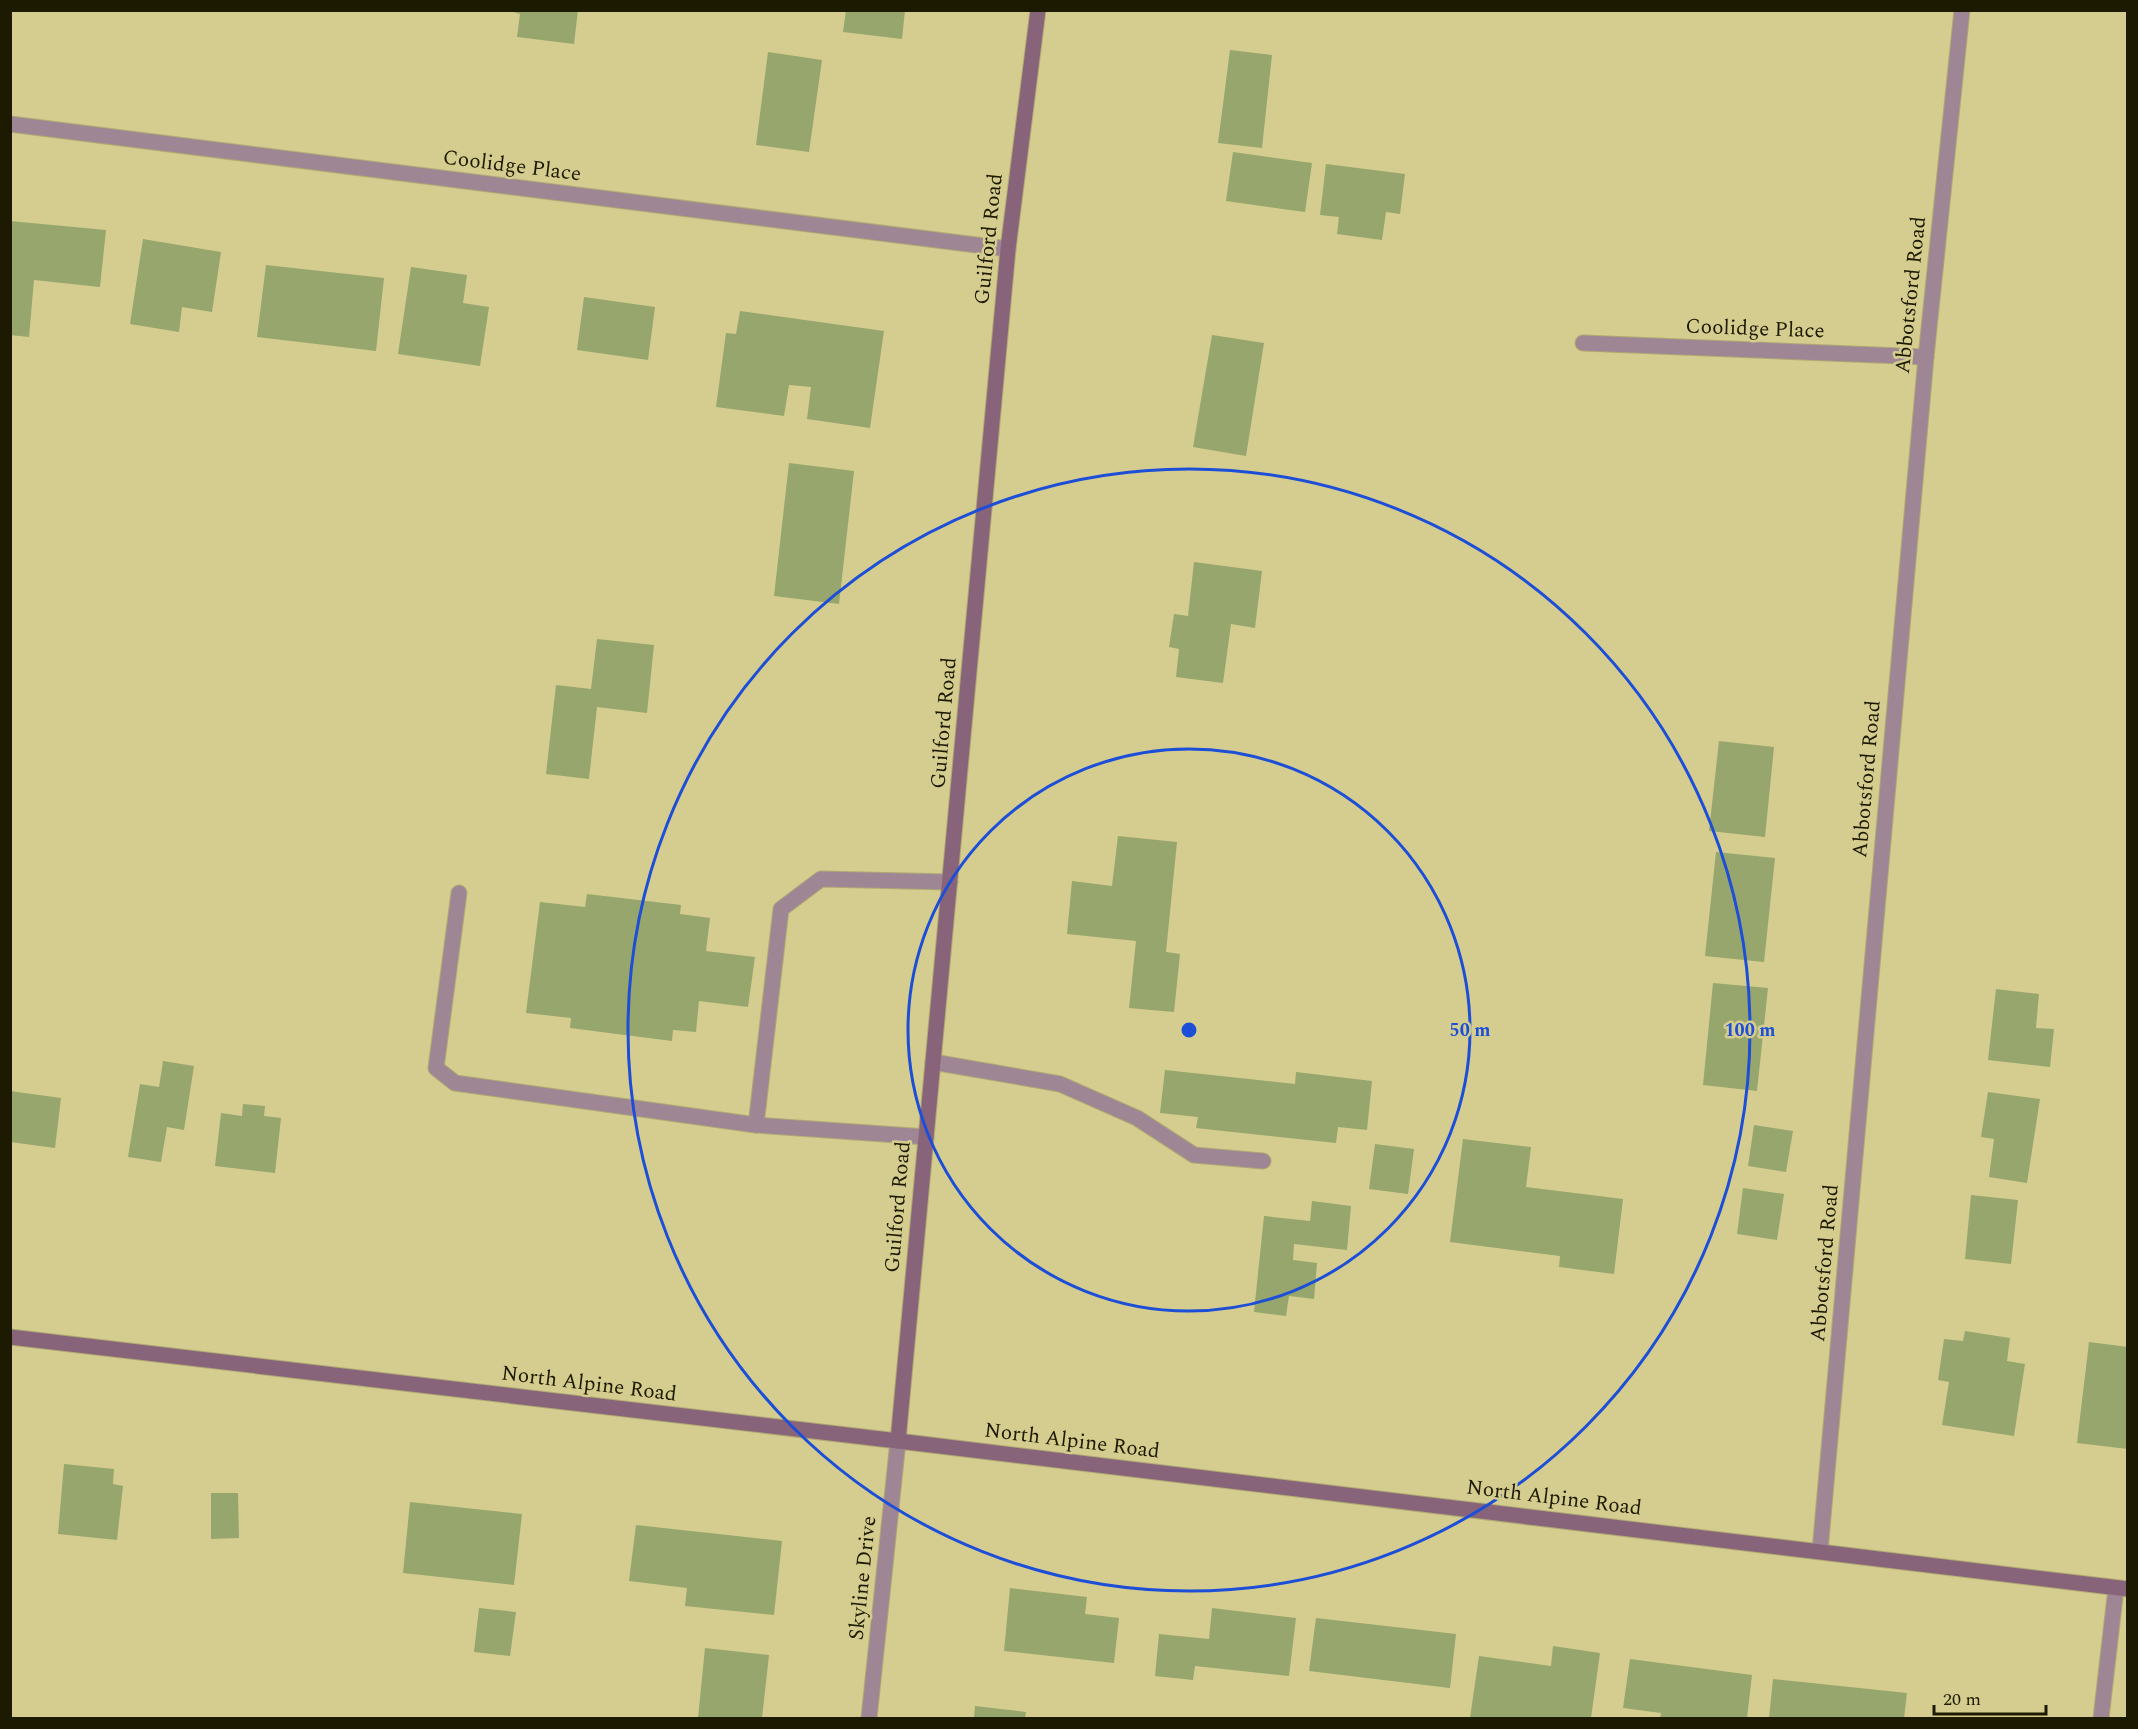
<svg xmlns="http://www.w3.org/2000/svg" width="2138" height="1729" font-family="Spectral,serif">
	<style>
		.building { fill: #96a66d }
		.lines { fill: none; stroke-linecap: round; stroke-linejoin: round }
		.lane-casing { stroke: #b0a973; stroke-width: 17 }
		.street-casing { stroke: #b0a973; stroke-width: 17 }
		.secondary-casing { stroke: #b0a973; stroke-width: 17 }
		.lane { stroke: #9e8695; stroke-width: 15 }
		.street { stroke: #9e8695; stroke-width: 15 }
		.secondary { stroke: #88647a; stroke-width: 15 }
		.ring { fill: none; stroke: #1d4ed8; stroke-width: 3 }
		.labels { text-anchor: middle; dominant-baseline: central; stroke-width: 5; stroke-linejoin: round; paint-order: stroke }
		.street-label { font-size: 21px; fill: #1d1a02; stroke: #d5cd8f }
		.centre { fill: #1d4ed8; stroke: #d5cd8f; stroke-width: 3 }
		.ring-label { font-size: 18px; text-anchor: middle; font-weight: bold; fill: #1d4ed8; stroke: #d5cd8f; stroke-width: 5; stroke-linejoin: round; paint-order: stroke }
	</style>
	<rect width="100%" height="100%" fill="#d5cd8f"/>
	<!-- building -->
	<g class="building">
		<polygon points="507,10 578,10 574,44 517,37 520,14"/>
		<polygon points="846,10 905,10 902,39 843,32"/>
		<polygon points="1230,50 1272,55 1262,148 1218,143"/>
		<polygon points="768,52 822,60 809,152 756,145"/>
		<polygon points="1233,152 1312,163 1305,212 1226,201"/>
		<polygon points="1326,164 1405,174 1400,214 1386,212 1382,240 1337,234 1339,217 1320,215"/>
		<polygon points="10,221 106,230 100,287 34,280 29,337 10,335"/>
		<polygon points="143,239 221,252 212,312 182,307 179,332 130,324"/>
		<polygon points="266,265 384,278 376,351 257,337"/>
		<polygon points="411,267 467,275 463,303 489,307 480,366 398,354"/>
		<polygon points="584,297 655,307 648,360 577,350"/>
		<polygon points="740,311 884,331 870,428 807,419 811,387 789,385 784,416 716,407 726,333 736,334"/>
		<polygon points="1212,335 1264,343 1246,456 1193,447"/>
		<polygon points="789,463 854,471 839,604 774,596"/>
		<polygon points="1194,562 1262,571 1255,628 1231,624 1223,683 1176,677 1179,649 1169,647 1174,614 1188,616"/>
		<polygon points="597,639 654,645 647,713 597,707 589,779 546,774 556,685 591,689"/>
		<polygon points="1719,741 1774,747 1765,837 1709,831"/>
		<polygon points="1118,836 1177,842 1166,952 1180,954 1174,1012 1129,1008 1136,941 1067,934 1072,881 1112,886"/>
		<polygon points="1716,852 1775,858 1764,962 1705,956"/>
		<polygon points="587,894 681,905 680,914 710,918 706,951 755,957 748,1007 699,1001 696,1032 673,1030 672,1041 570,1028 571,1018 526,1013 540,902 585,907"/>
		<polygon points="1713,983 1768,988 1757,1091 1703,1085"/>
		<polygon points="1996,989 2039,994 2036,1028 2054,1029 2050,1067 1988,1060"/>
		<polygon points="163,1061 194,1066 184,1130 167,1127 161,1162 128,1157 140,1084 159,1087"/>
		<polygon points="1165,1070 1295,1084 1296,1072 1372,1081 1367,1130 1338,1127 1336,1143 1196,1128 1198,1117 1160,1113"/>
		<polygon points="10,1091 61,1098 55,1148 10,1142"/>
		<polygon points="1988,1092 2040,1099 2027,1183 1989,1177 1994,1139 1981,1137"/>
		<polygon points="243,1104 265,1106 264,1116 281,1118 275,1173 215,1166 221,1113 242,1116"/>
		<polygon points="1754,1125 1793,1131 1786,1172 1748,1166"/>
		<polygon points="1463,1139 1531,1147 1526,1187 1623,1199 1614,1274 1559,1267 1560,1256 1450,1242"/>
		<polygon points="1375,1144 1414,1149 1408,1194 1369,1189"/>
		<polygon points="1743,1188 1784,1194 1777,1240 1737,1234"/>
		<polygon points="1971,1195 2018,1200 2011,1264 1965,1259"/>
		<polygon points="1312,1201 1351,1206 1347,1250 1294,1244 1293,1260 1317,1263 1314,1299 1289,1296 1286,1316 1254,1312 1264,1216 1310,1221"/>
		<polygon points="1965,1331 2010,1338 2007,1361 2025,1364 2014,1436 1942,1425 1949,1382 1938,1380 1944,1339 1963,1341"/>
		<polygon points="2089,1342 2128,1347 2128,1449 2077,1443"/>
		<polygon points="64,1464 114,1469 113,1484 123,1486 117,1540 58,1534"/>
		<polygon points="211,1493 238,1493 239,1538 211,1539"/>
		<polygon points="410,1502 522,1514 514,1585 403,1573"/>
		<polygon points="636,1525 782,1541 774,1615 685,1606 687,1588 629,1581"/>
		<polygon points="1010,1588 1087,1597 1085,1614 1119,1618 1114,1663 1004,1651"/>
		<polygon points="479,1608 516,1612 510,1656 474,1652"/>
		<polygon points="1212,1608 1296,1618 1289,1676 1195,1666 1193,1680 1155,1676 1159,1634 1209,1639"/>
		<polygon points="1316,1618 1456,1634 1450,1688 1309,1671"/>
		<polygon points="1553,1646 1600,1653 1591,1718 1470,1718 1479,1656 1551,1666"/>
		<polygon points="705,1648 769,1655 762,1718 698,1718"/>
		<polygon points="1630,1659 1752,1675 1747,1718 1660,1718 1661,1713 1623,1708"/>
		<polygon points="1773,1679 1907,1693 1904,1718 1769,1718"/>
		<polygon points="975,1706 1026,1712 1025,1718 974,1718"/>
	</g>
	<g class="lines">
		<defs>
			<g id="lane">
				<polyline points="459,893 436,1068 455,1083 756,1125 926,1137"/>
				<polyline points="933,1062 1060,1084 1137,1118 1194,1155 1263,1161"/>
				<polyline points="756,1125 781,909 821,879 950,882"/>
			</g>
			<g id="street">
				<polyline points="10,124 1008,249"/>
				<polyline points="1583,343 1926,357"/>
				<polyline points="1820,1551 1926,357 1962,10"/>
				<polyline points="869,1718 898,1441"/>
				<polyline points="2101,1718 2116,1588"/>
			</g>
			<g id="secondary">
				<polyline points="10,1337 898,1441 2128,1589"/>
				<polyline points="898,1441 1008,249 1038,10"/>
			</g>
		</defs>
		<!-- lane casing -->
		<use href="#lane" class="lane-casing"/>
		<!-- street casing -->
		<use href="#street" class="street-casing"/>
		<!-- secondary casing -->
		<use href="#secondary" class="secondary-casing"/>
		<!-- lane -->
		<use href="#lane" class="lane"/>
		<!-- street -->
		<use href="#street" class="street"/>
		<!-- secondary -->
		<use href="#secondary" class="secondary"/>
	</g>
	<!-- distance rings -->
	<g class="ring">
		<circle cx="1189" cy="1030" r="281"/>
		<circle cx="1189" cy="1030" r="561"/>
	</g>
	<g class="labels">
		<!-- street labels -->
		<g class="street-label">
			<text transform="translate(512 166) rotate(7)">Coolidge Place</text>
			<text transform="translate(989 239) rotate(-84)">Guilford Road</text>
			<text transform="translate(1911 295) rotate(-84)">Abbotsford Road</text>
			<text transform="translate(1755 329) rotate(2)">Coolidge Place</text>
			<text transform="translate(944 723) rotate(-85)">Guilford Road</text>
			<text transform="translate(1867 779) rotate(-85)">Abbotsford Road</text>
			<text transform="translate(898 1207) rotate(-85)">Guilford Road</text>
			<text transform="translate(1825 1263) rotate(-85)">Abbotsford Road</text>
			<text transform="translate(589 1384) rotate(7)">North Alpine Road</text>
			<text transform="translate(1072 1441) rotate(7)">North Alpine Road</text>
			<text transform="translate(1554 1498) rotate(7)">North Alpine Road</text>
			<text transform="translate(863 1578) rotate(-84)">Skyline Drive</text>
		</g>
	</g>
	<circle cx="1189" cy="1030" r="9" class="centre"/>
	<g class="ring-label">
		<text x="1470" y="1036">50 m</text>
		<text x="1750" y="1036">100 m</text>
	</g>
	<!-- border -->
	<rect width="2138" height="1729" fill="none" stroke="#1d1a02" stroke-width="24"/>
	<!-- scale -->
	<path d="M1934 1705v9h112v-9" fill="none" stroke="#1d1a02" stroke-width="3"/>
	<text x="1943" y="1705" font-size="18" fill="#1d1a02" stroke="#d5cd8f" stroke-width="4.5" paint-order="stroke">20 m</text>
</svg>
